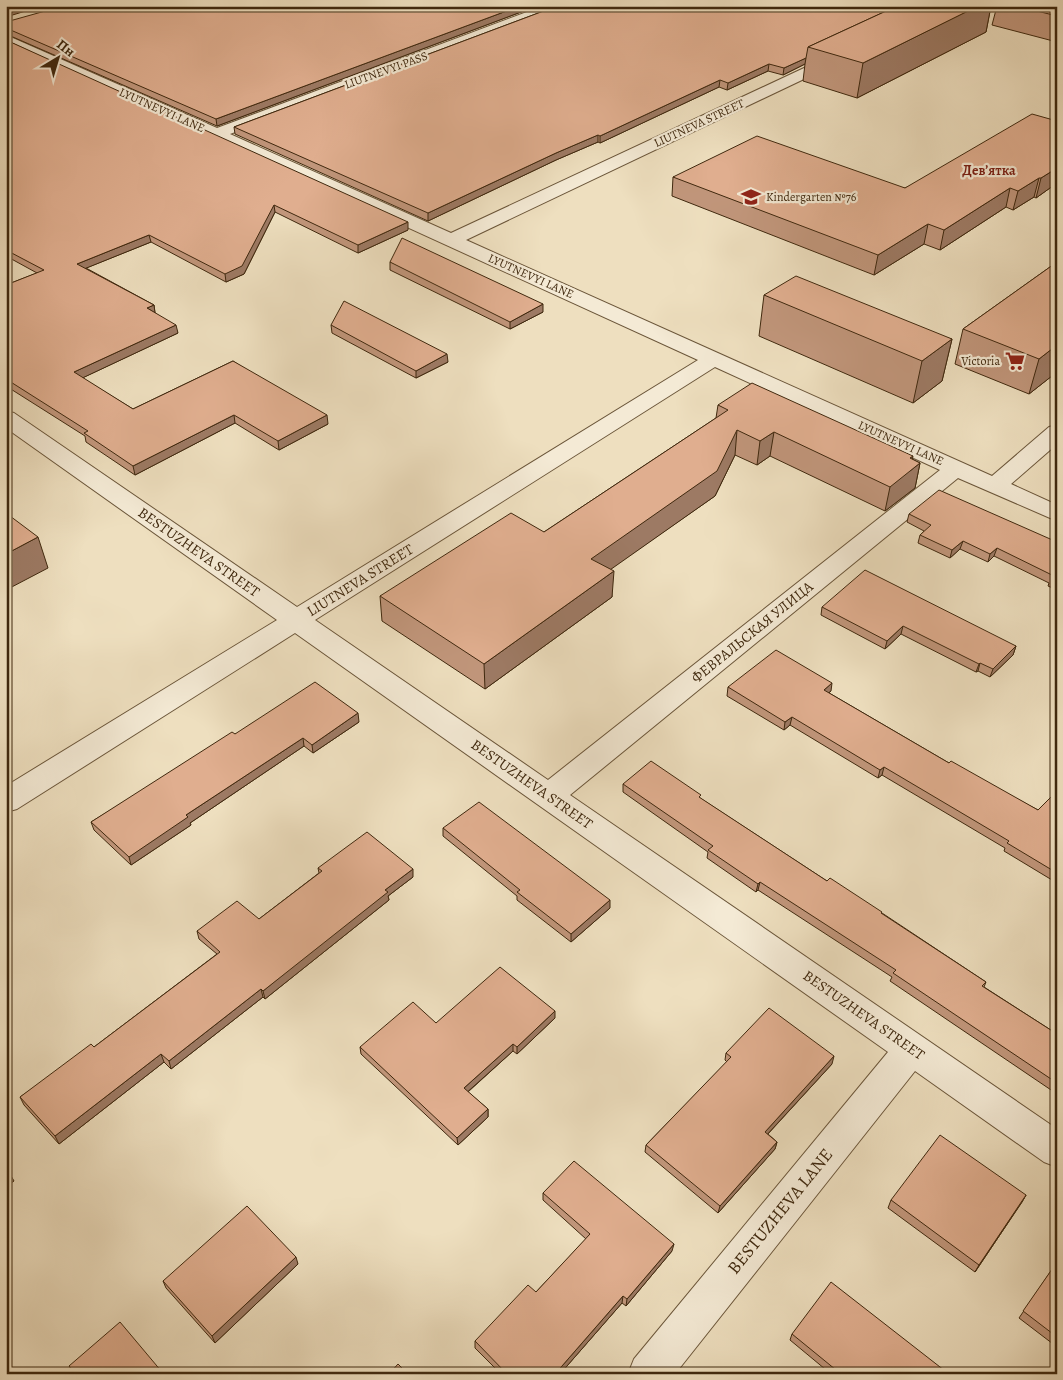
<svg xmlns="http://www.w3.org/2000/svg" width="1063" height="1380" font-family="Alegreya,serif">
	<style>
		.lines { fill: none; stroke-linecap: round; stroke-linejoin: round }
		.street-casing { stroke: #6b563a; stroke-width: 2 }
		.street { fill: #f4ead5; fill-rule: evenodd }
		.wall { fill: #c1967b; stroke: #3f280e }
		.shaded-wall { fill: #9d7a64; stroke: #3f280e }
		.building { fill: #e0ae8f; stroke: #3f280e }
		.labels { text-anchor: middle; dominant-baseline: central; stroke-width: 4.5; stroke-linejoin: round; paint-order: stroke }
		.far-street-label { font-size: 12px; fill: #3f280e; stroke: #f4ead5 }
		.far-poi-label { font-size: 12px; fill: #3f280e; stroke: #f4ead5; text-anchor: start }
		.far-neighbourhood-label { font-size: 14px; font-weight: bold; fill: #7a1f14; stroke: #f4ead5 }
		.street-label { font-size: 15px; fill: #3f280e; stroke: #f4ead5 }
		.near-street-label { font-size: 18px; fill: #3f280e; stroke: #f4ead5 }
	</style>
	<rect width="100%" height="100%" fill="#eedfbf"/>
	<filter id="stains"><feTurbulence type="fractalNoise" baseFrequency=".004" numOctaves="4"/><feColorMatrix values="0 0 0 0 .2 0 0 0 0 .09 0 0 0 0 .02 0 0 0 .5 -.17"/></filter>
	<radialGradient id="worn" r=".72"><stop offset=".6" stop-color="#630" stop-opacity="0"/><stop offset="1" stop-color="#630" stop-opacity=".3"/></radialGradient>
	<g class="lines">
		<defs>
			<path id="street" d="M 543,6 L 563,6 L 561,9 L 230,134 L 451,233 L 834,54 L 844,54 L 846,57 L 844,60 L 466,240 L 992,476 L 1049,427 L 1057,425 L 1057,444 L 1011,484 L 1057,505 L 1057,521 L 958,478 L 570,795 L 1057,1129 L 1057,1167 L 1044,1162 L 915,1071 L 675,1374 L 628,1374 L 634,1359 L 888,1052 L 295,633 L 17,809 L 6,812 L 6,786 L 277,620 L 6,428 L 6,411 L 14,413 L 297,607 L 698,360 L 6,44 L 6,35 L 217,128 ZM 715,367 L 940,470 L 548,780 L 315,620 Z"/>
		</defs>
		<!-- street casing -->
		<use href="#street" class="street-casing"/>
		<!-- street -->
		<use href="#street" class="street"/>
	</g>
	<!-- wall -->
	<g class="wall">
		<polygon points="537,6 217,126 6,34 6,22"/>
		<polygon points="557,6 991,6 986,32 857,98 803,81 805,64 783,75 768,71 727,90 719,87 600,143 598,142 556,160 428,221 235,134 234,127"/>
		<polygon points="997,6 1057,6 1057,42 992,25"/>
		<polygon points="6,40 408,230 358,253 275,212 244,274 226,282 151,242 86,268 154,305 155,313 178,333 82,378 133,409 233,361 328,424 279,450 235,423 135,475 86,442 85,436 6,386 6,285 37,273 6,256"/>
		<polygon points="1057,121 1057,183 1036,198 1034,197 1013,210 1006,207 940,250 924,244 874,275 672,196 673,177 905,188"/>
		<polygon points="390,262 543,312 510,329 390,270"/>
		<polygon points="1057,262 1057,372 1029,394 955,364 963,329"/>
		<polygon points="764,295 952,339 942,381 913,403 759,336"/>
		<polygon points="331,325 448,362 416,378 332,333"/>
		<polygon points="718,405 912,459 920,463 915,488 885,511 770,456 757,465 735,455 715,496 610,569 612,597 485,689 382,621 380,596 544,532 716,418"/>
		<polygon points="909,514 1057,542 1057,590 1048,586 1049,583 994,556 988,562 960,549 950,558 918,543 920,535 924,531 907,522"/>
		<polygon points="822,607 1016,646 1013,655 990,677 978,671 976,672 901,634 885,649 821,615"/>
		<polygon points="728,687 831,691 829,693 949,763 1038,810 1057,797 1057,883 1004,851 1005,848 882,775 878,778 790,725 784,730 727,696"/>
		<polygon points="359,722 313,753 304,746 190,823 191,825 131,865 94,830 91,822 235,734"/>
		<polygon points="623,784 700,798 827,881 882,913 986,982 984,987 1057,1034 1057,1094 890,981 892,977 758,890 756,892 707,858 708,852 623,792"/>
		<polygon points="443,828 610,908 571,942 517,900 517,896 443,836"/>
		<polygon points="318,868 413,877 388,896 389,900 265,999 263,997 171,1069 164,1062 59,1144 24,1105 20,1097 94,1047 217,954 199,939 197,931 259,919 319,873"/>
		<polygon points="555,1018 517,1054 513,1051 468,1092 488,1109 488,1117 458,1145 361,1054 360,1047 436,1023"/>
		<polygon points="726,1053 832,1064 768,1134 777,1142 775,1149 718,1213 645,1152 646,1145 727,1062 725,1060"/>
		<polygon points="543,1193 672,1251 626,1306 622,1303 560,1374 501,1374 475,1348 475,1341 536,1292 586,1239 543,1200"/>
		<polygon points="1026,1195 1022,1202 975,1272 888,1208 891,1200"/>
		<polygon points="1057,1262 1057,1347 1019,1318"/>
		<polygon points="298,1264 215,1343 166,1288 163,1281"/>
		<polygon points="792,1334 949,1374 831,1374 790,1340"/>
	</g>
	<!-- shaded-wall -->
	<g class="shaded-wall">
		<polygon points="20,6 42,6 6,17 6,10"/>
		<polygon points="520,6 537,6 217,126 216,119"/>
		<polygon points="978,6 991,6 986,32 857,98 863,63"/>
		<polygon points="806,58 805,64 783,75 784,68"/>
		<polygon points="769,64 768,71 727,90 728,83"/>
		<polygon points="720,80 719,87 600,143 600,136"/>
		<polygon points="598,135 598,142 556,160 428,221 428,213 556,153"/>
		<polygon points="1057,168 1057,183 1036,198 1041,178"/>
		<polygon points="1039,178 1034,197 1013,210 1018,191"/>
		<polygon points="1010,188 1006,207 940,250 944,230"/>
		<polygon points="274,205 275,212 244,274 226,282 225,274"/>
		<polygon points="408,222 408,230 358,253 358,245"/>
		<polygon points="928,224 924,244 874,275 878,255"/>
		<polygon points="149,235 151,242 79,271 77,264"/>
		<polygon points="543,304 543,312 510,329 510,322"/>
		<polygon points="154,305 155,313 147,308"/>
		<polygon points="176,325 178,333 76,381 74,372"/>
		<polygon points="952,339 942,381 913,403 922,361"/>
		<polygon points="1057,345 1057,372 1029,394 1039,359"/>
		<polygon points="447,354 448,362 416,378 416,371"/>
		<polygon points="234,415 235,423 135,475 133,466"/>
		<polygon points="327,415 328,424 279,450 278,441"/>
		<polygon points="737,430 735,455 715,496 590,584 591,559"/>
		<polygon points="774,432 770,456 757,465 760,441"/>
		<polygon points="913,456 910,471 920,463 915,488 885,511 890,487 910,458"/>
		<polygon points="38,537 48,568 6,590 6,554"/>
		<polygon points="963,541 960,549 950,558 952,550"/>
		<polygon points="997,548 994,556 988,562 990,554"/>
		<polygon points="614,571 612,597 485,689 484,664"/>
		<polygon points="903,626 901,634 885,649 887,641"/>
		<polygon points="1016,646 1013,655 990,677 993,669"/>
		<polygon points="980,663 978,671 976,672 979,664"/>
		<polygon points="832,683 831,691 822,698 824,690"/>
		<polygon points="358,713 359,722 313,753 312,745"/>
		<polygon points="792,717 790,725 784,730 785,722"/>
		<polygon points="303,738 304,746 190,823 191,825 131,865 129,857 186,815"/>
		<polygon points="884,767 882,775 878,778 880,770"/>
		<polygon points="413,869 413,877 388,896 389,900 265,999 263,991 385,890"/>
		<polygon points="760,882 758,890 756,892 758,884"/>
		<polygon points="610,900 610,908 571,942 571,934"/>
		<polygon points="261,989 263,997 171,1069 169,1061"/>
		<polygon points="555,1011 555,1018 517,1054 517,1047"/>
		<polygon points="513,1044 513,1051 464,1095 464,1088"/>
		<polygon points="161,1054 164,1062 59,1144 55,1136"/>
		<polygon points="834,1056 832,1064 763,1139 765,1132"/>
		<polygon points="488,1109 488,1117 458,1145 457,1138"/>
		<polygon points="777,1142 775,1149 718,1213 720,1206"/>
		<polygon points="10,1174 14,1181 6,1187 6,1176"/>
		<polygon points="1026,1195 1022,1202 975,1272 979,1265"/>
		<polygon points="674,1244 672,1251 626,1306 627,1299"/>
		<polygon points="296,1257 298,1264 215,1343 212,1336"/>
		<polygon points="623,1296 622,1303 560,1374 555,1374"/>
	</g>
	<!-- building -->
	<g class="building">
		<polygon points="6,6 20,6 6,10"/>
		<polygon points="63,6 520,6 216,119 6,28 6,22"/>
		<polygon points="557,6 897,6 808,47 806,58 784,68 769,64 728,83 720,80 600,136 598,135 556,153 428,213 234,127"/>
		<polygon points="897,6 978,6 863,63 808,47"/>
		<polygon points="1017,6 1057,6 1057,16"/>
		<polygon points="6,40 408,222 358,245 274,205 242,266 225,274 149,235 77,264 154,305 147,308 176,325 74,372 133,409 233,361 327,415 278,441 234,415 133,466 84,433 88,431 6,379 6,285 44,270 6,250"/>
		<polygon points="1032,114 1057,121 1057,168 1041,178 1039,178 1018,191 1010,188 944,230 928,224 878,255 673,177 757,136 905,188"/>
		<polygon points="402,238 543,304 510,322 390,262"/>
		<polygon points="1057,262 1057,345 1039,359 963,329"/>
		<polygon points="796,276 952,339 922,361 764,295"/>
		<polygon points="344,301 447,354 416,371 331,325"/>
		<polygon points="752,383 913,456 910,458 920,463 890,487 774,432 760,441 737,430 717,471 591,559 614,571 484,664 380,596 511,513 544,532 728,410 718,405"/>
		<polygon points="939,490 1057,542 1057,580 1051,578 1054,576 997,548 990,554 963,541 952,550 920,535 931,525 909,514"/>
		<polygon points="6,513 38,537 6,554"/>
		<polygon points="865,570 1016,646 993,669 980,663 979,664 903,626 887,641 822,607"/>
		<polygon points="776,650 832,683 824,690 949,763 951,761 1038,810 1053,795 1057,797 1057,873 1007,843 1009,841 884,767 880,770 792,717 785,722 728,687"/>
		<polygon points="315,682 358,713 312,745 303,738 186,815 188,817 129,857 91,822 232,732 235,734"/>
		<polygon points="651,761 701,795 699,797 827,881 830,878 882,912 881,913 986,982 982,986 1057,1034 1057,1083 893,973 896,970 760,882 758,884 708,850 713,846 623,784"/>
		<polygon points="479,802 610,900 571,934 517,892 520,890 443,828"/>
		<polygon points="367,832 413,869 385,890 388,892 263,991 261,989 169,1061 161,1054 55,1136 20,1097 91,1044 94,1047 220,952 197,931 237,901 259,919 322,871 318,868"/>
		<polygon points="500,967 555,1011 517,1047 513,1044 464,1088 488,1109 457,1138 360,1047 413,1002 436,1023"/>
		<polygon points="769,1008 834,1056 765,1132 777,1142 720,1206 646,1145 731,1057 726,1053"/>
		<polygon points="940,1135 1026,1195 979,1265 891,1200"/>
		<polygon points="574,1161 674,1244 627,1299 623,1296 555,1374 507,1374 475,1341 528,1285 536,1292 590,1234 543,1193"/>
		<polygon points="6,1170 10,1174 6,1176"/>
		<polygon points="247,1206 296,1257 212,1336 163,1281"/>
		<polygon points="1057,1262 1057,1337 1023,1311"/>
		<polygon points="831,1282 949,1374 841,1374 792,1334"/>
		<polygon points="120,1322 162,1372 159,1374 75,1374 69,1366"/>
		<polygon points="398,1364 408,1374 389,1374"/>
	</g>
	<!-- icons -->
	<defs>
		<symbol id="school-bare" viewBox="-9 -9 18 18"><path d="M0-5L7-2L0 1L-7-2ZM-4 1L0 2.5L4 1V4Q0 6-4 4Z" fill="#8f2418" stroke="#f4ead5" stroke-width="2.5" paint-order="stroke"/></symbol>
		<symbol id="supermarket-bare" viewBox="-9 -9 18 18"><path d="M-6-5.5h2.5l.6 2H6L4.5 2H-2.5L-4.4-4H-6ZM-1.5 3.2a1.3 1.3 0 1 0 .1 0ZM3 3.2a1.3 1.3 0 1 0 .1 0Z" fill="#8f2418" stroke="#f4ead5" stroke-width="2.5" paint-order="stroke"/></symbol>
	</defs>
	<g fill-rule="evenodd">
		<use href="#school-bare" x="737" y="183" width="28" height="28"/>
		<use href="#supermarket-bare" x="1001" y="347" width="28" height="28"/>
	</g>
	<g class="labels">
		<!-- far-street labels -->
		<g class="far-street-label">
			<text transform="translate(386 70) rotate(-20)">LIUTNEVYI PASS</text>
			<text transform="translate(162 110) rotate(24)">LYUTNEVYI LANE</text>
			<text transform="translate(699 123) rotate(-25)">LIUTNEVA STREET</text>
			<text transform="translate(531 276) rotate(24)">LYUTNEVYI LANE</text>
			<text transform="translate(901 443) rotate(24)">LYUTNEVYI LANE</text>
		</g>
		<!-- far-poi labels -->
		<g class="far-poi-label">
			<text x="766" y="197">Kindergarten №76</text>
			<text x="1000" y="361" text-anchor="end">Victoria</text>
		</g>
		<!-- far-neighbourhood labels -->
		<g class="far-neighbourhood-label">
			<text x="989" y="170">Дев’ятка</text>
		</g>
		<!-- street labels -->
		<g class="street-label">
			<text transform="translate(199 552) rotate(35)">BESTUZHEVA STREET</text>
			<text transform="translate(360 580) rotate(-32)">LIUTNEVA STREET</text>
			<text transform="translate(752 632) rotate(-39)">ФЕВРАЛЬСКАЯ УЛИЦА</text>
			<text transform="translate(532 784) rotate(35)">BESTUZHEVA STREET</text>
			<text transform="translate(864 1015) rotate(35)">BESTUZHEVA STREET</text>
		</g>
		<!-- near-street labels -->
		<g class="near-street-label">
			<text transform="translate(780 1211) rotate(-51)">BESTUZHEVA LANE</text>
		</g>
	</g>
	<!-- margin -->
	<rect width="1063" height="1380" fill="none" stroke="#eedfbf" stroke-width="25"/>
	<rect x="8" y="8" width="1048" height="1365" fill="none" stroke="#3f280e" stroke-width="2.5"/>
	<rect x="12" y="12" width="1038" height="1355" fill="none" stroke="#3f280e"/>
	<!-- north arrow -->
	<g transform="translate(58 58) rotate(38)" stroke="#f4ead5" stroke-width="4" paint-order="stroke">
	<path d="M0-4L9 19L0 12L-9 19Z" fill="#3f280e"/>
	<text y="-8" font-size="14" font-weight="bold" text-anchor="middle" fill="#3f280e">Пн</text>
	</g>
	<rect width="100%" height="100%" filter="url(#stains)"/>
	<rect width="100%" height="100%" fill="url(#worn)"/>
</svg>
